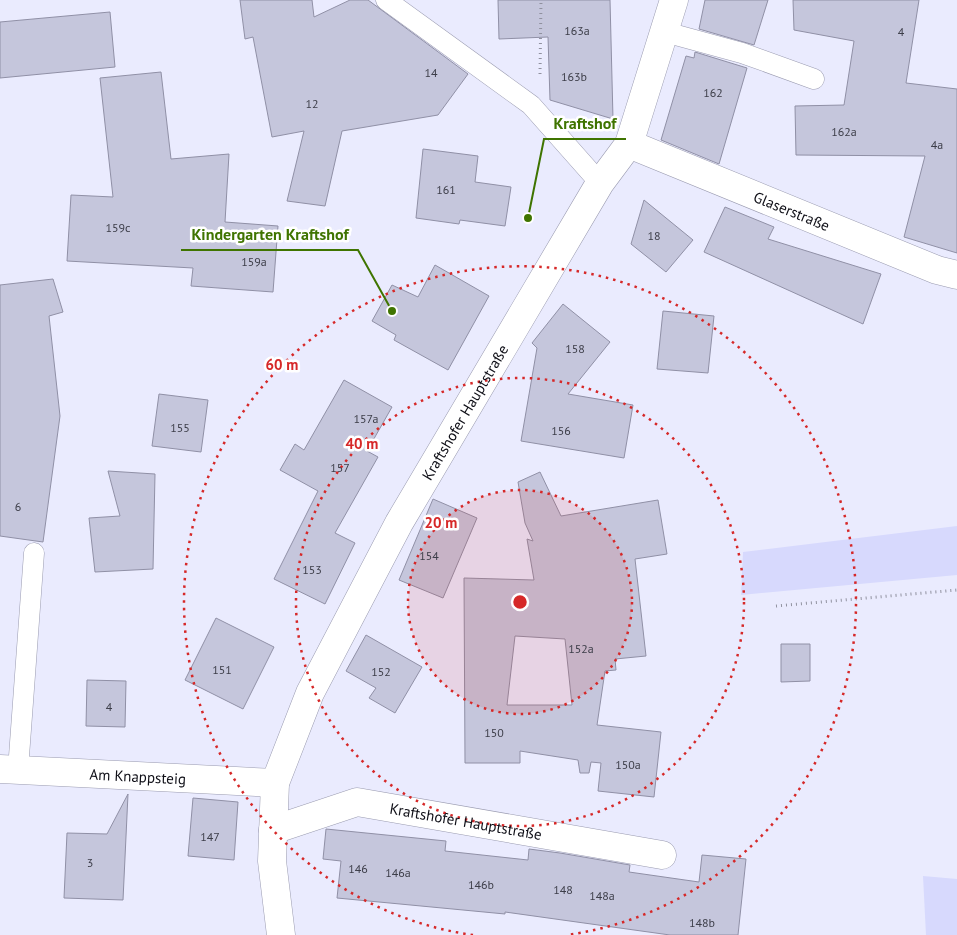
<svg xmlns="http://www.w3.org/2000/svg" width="957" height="935" font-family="'PT Sans',sans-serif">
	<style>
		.green { fill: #d7d9fd }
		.building { fill: #c5c6dc; stroke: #9090a6; fill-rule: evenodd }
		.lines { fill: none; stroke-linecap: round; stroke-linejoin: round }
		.lane-casing { stroke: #9a9bb0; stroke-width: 21 }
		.street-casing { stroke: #9a9bb0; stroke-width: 29 }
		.path { stroke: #90919f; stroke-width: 3; stroke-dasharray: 1 4; stroke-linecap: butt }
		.lane { stroke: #fff; stroke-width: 20 }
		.street { stroke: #fff; stroke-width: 28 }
		.ring { fill: none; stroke: #d62828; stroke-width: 2.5; stroke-dasharray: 2.5 5 }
		.labels { text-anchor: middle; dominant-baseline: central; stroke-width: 5; stroke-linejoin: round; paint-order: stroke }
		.number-label { font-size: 12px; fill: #3c3d48 }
		.street-label { font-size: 15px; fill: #0f0f17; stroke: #fff }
		.centre { fill: #d62828; stroke: #fff; stroke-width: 2.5 }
		.ring-label { font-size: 15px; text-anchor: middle; font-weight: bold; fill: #d62828; stroke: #fff; stroke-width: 5; stroke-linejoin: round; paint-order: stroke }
		.leader { fill: none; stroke: #3f7400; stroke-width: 2 }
		.callout-dot { fill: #3f7400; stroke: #fff; stroke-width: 2 }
		.callout-label { font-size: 16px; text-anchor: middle; font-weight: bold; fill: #3f7400; stroke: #fff; stroke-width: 5; stroke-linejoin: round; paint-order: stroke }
	</style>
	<rect width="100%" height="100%" fill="#eaebfe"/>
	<!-- green -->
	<g class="green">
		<polygon points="957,526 957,575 741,595 743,552"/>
		<polygon points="923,876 957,879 957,935 926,935"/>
	</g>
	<!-- building -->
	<g class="building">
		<polygon points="240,0 312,0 314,17 350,0 368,0 468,74 438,115 342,131 325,206 287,201 304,131 272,137 253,37 245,39"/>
		<polygon points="498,0 610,0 613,119 550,100 548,37 499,39"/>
		<polygon points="705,0 768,0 754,45 699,29"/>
		<polygon points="793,0 919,0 906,83 957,89 957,253 904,237 925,156 796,155 795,106 844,105 854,41 794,30"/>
		<polygon points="110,12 115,67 0,78 0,22"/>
		<polygon points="695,52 747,68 719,164 661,140 686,56 694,58"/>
		<polygon points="161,72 171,159 229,154 225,222 278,226 273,292 191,286 193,268 67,261 71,195 113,197 100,78"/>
		<polygon points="423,149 478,156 475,182 511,187 505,226 460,220 459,224 416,218"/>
		<polygon points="644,200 693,240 666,272 631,244"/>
		<polygon points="725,207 774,227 768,239 881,274 863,324 704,252"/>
		<polygon points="435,265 489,296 448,370 394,340 396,335 372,321 392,285 418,297"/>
		<polygon points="53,279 63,312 49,316 60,416 43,542 0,536 0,285"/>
		<polygon points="563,304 610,342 568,394 633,405 624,458 521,441 537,348 532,343"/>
		<polygon points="663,311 714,316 708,373 657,369"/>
		<polygon points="344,380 392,407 367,451 378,457 335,533 355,543 325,604 274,579 318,491 280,470 295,444 304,450"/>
		<polygon points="159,394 208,400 201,452 152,446"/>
		<polygon points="108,471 155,474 153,569 95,572 89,518 120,516"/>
		<path d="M 540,472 L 561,516 L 658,500 L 667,554 L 635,559 L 646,656 L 615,659 L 616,670 L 605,671 L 597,725 L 661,732 L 654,797 L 598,791 L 601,763 L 591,762 L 589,773 L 580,773 L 578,760 L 520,751 L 520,763 L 465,763 L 464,578 L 534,580 L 527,539 L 533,541 L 525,523 L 518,482 ZM 515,636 L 565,639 L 572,705 L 507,705 Z"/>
		<polygon points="433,499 477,518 443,598 399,580"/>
		<polygon points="216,618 274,647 243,709 185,680"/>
		<polygon points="366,635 422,667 395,713 369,698 376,688 346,671"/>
		<polygon points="781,644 810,644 810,681 781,682"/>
		<polygon points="87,680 126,681 125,727 86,726"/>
		<polygon points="128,794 123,900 64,898 67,833 107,834"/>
		<polygon points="193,798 238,802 234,860 188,856"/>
		<polygon points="326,829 446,841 445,851 528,860 529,849 560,853 630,865 629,872 699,882 702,855 746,859 738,935 670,935 505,912 505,914 337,898 341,861 323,859"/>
	</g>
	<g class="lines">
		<defs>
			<g id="lane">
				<polyline points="386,0 531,105 600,183"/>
				<polyline points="665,32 742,53 814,79"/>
				<polyline points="18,770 34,553"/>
			</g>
			<g id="street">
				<path id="s1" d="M 629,144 L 937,270 L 957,275"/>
				<path id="s2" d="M 0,769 L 275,783"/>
				<path id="s3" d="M 273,830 L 357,802 L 662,855"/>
				<path id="s4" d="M 281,935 L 272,861 L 275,783 L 310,693 L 399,523 L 600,183 L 629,144 L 674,0"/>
			</g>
		</defs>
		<!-- lane casing -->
		<use href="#lane" class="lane-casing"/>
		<!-- street casing -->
		<use href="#street" class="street-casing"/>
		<!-- path -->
		<g class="path">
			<polyline points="540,74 541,0"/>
			<polyline points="776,606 957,590"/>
		</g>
		<!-- lane -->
		<use href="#lane" class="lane"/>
		<!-- street -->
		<use href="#street" class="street"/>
	</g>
	<!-- distance rings -->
	<circle cx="520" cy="602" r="112" fill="#d62828" fill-opacity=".12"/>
	<g class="ring">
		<circle cx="520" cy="602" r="112"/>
		<circle cx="520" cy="602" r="224"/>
		<path d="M473 935A336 336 0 1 1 567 935"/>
	</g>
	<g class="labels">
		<!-- number labels -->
		<g class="number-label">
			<text x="577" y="30">163a</text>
			<text x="901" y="31">4</text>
			<text x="431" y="72">14</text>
			<text x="574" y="76">163b</text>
			<text x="713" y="92">162</text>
			<text x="312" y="103">12</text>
			<text x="844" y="131">162a</text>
			<text x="937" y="144">4a</text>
			<text x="446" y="189">161</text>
			<text x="118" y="227">159c</text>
			<text x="654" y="235">18</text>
			<text x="254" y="261">159a</text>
			<text x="575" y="348">158</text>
			<text x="366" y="418">157a</text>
			<text x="180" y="427">155</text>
			<text x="561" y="430">156</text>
			<text x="340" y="467">157</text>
			<text x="18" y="506">6</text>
			<text x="429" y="555">154</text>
			<text x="312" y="569">153</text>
			<text x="581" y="648">152a</text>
			<text x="222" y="669">151</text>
			<text x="381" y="671">152</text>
			<text x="109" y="706">4</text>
			<text x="494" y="732">150</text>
			<text x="628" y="764">150a</text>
			<text x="210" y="836">147</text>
			<text x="90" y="862">3</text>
			<text x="358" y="868">146</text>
			<text x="398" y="872">146a</text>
			<text x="481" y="884">146b</text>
			<text x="563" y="889">148</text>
			<text x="602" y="895">148a</text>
			<text x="702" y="922">148b</text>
		</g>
		<!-- street labels -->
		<g class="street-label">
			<text stroke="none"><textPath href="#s1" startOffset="176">Glaserstraße</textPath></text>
			<text stroke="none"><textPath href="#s4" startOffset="570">Kraftshofer Hauptstraße</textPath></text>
			<text stroke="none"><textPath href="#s2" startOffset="138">Am Knappsteig</textPath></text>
			<text stroke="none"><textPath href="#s3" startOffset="199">Kraftshofer Hauptstraße</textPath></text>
		</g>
	</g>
	<circle cx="520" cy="602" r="8" class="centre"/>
	<g class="ring-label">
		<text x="282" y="370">60 m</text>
		<text x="362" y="449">40 m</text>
		<text x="441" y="528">20 m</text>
	</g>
	<!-- callouts -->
	<path class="leader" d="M528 218L544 139H626M392 311L358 250H181"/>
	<g class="callout-dot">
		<circle cx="528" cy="218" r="5"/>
		<circle cx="392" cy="311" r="5"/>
	</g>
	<g class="callout-label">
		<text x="585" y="129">Kraftshof</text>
		<text x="270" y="240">Kindergarten Kraftshof</text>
	</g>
</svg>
